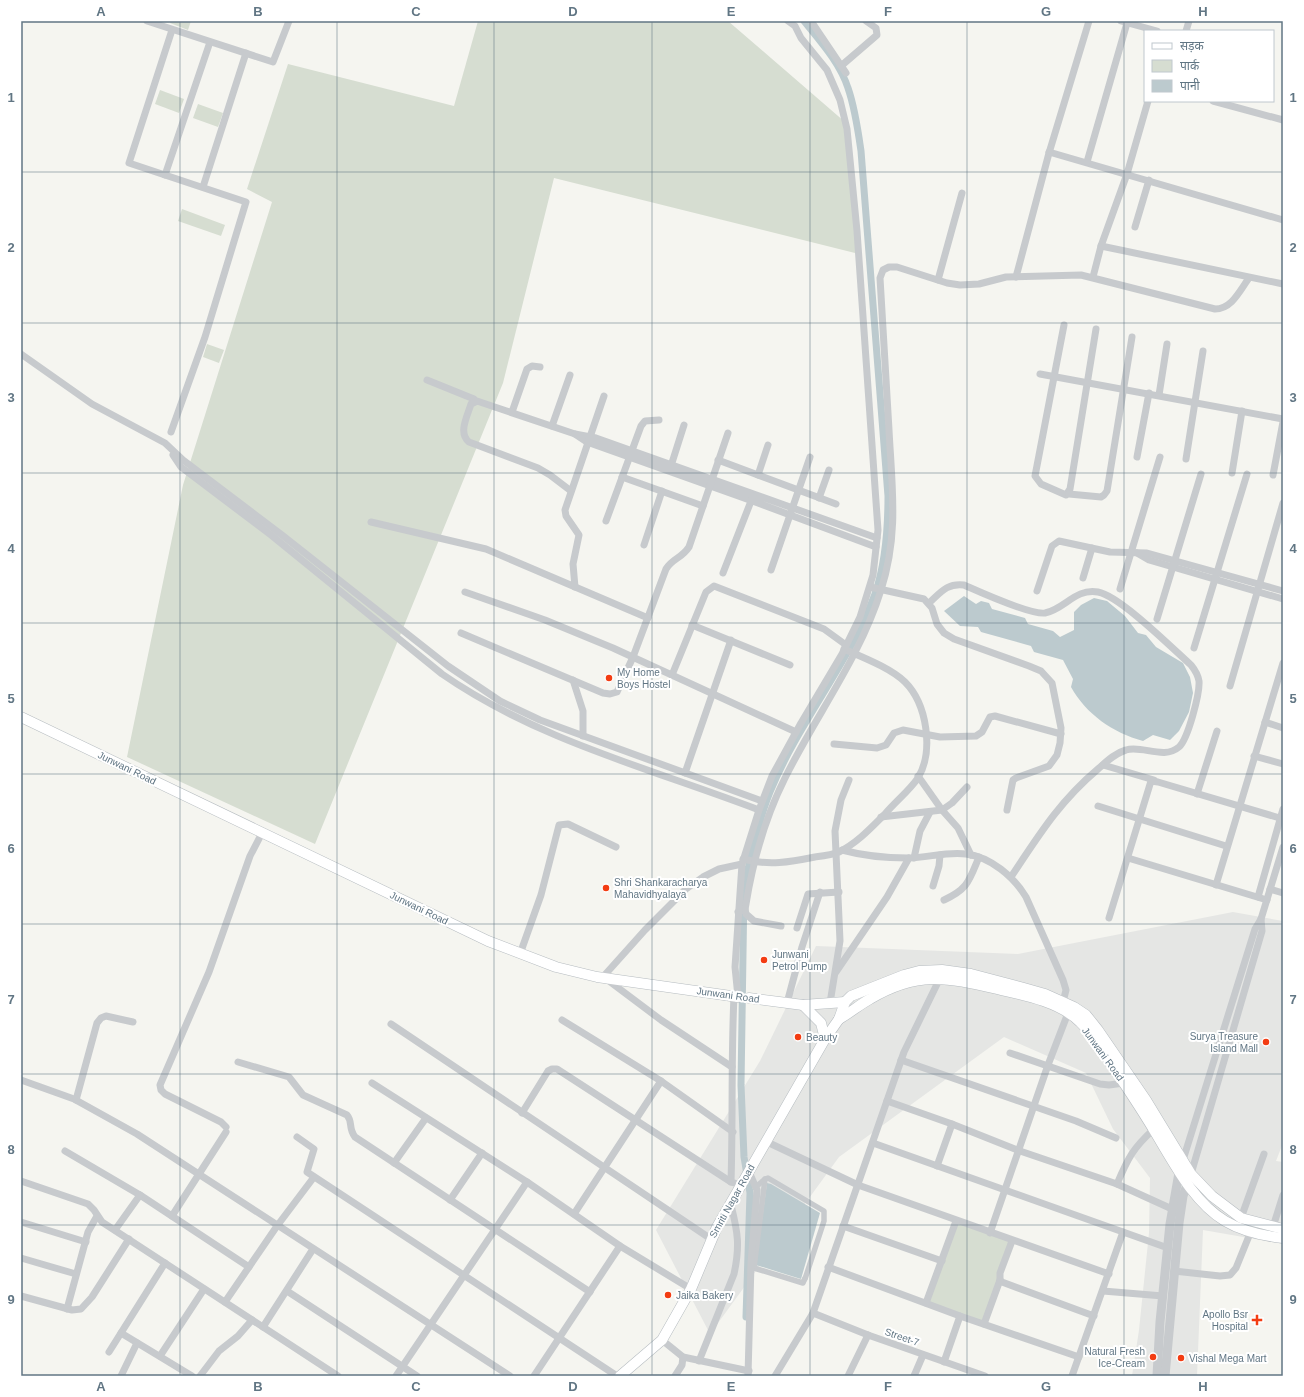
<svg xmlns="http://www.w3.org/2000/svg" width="1304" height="1397" font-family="Arial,'Noto Sans Devanagari',sans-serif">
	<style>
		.built { fill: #e5e6e4 }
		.green { fill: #d6ddd1 }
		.water { fill: #bccace }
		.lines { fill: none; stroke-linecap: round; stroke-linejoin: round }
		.canal { stroke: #bccace; stroke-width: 7 }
		.secondary-casing { stroke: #b6bcc0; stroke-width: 11 }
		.pedestrian { stroke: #c7cacd; stroke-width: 5.5 }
		.minor { stroke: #c7cacd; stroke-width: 7 }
		.tertiary { stroke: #c7cacd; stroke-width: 9 }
		.secondary { stroke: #fff; stroke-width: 10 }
		.grid { fill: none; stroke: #617684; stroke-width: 1; stroke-opacity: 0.55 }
		.poi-dot { fill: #f33c12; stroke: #fff; stroke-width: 1.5 }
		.labels { text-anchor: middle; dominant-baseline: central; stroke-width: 4; stroke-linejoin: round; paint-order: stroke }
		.poi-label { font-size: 10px; fill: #617684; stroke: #fff; text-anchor: start }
		.street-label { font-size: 10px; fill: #617684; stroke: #fff }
		.neatline { fill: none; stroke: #617684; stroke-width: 1.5 }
		.grid-label { font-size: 13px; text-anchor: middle; font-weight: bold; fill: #617684 }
	</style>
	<rect width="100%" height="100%" fill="#f5f5f0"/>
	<!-- built -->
	<polygon class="built" points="1233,912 1283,921 1283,1143 1276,1161 1283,1162 1283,1244 1203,1230 1197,1376 1132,1376 1139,1330 1149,1233 1150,1178 1113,1129 1086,1073 1004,1037 839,1157 710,1334 656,1230 760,1061 816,946 1018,954"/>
	<!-- green -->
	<g class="green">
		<polygon points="171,21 191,21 188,30 170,23"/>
		<polygon points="478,21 728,21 845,122 859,254 554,178 503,383 315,844 127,757 183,485 272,202 247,189 288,64 454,106"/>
		<polygon points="160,90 184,99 179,113 155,104"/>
		<polygon points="198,104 223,113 218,127 193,118"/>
		<polygon points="182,209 225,225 221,236 178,221"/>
		<polygon points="207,344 224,350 219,363 203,357"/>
		<polygon points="956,1221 1012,1241 984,1324 926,1303"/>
	</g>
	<!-- water -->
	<g class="water">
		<path d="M 964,596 L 976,604 L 981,601 L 989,603 L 992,609 L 1025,618 L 1028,624 L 1053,631 L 1060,637 L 1074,630 L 1074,612 L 1081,605 L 1094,598 L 1107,601 L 1125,616 L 1138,633 L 1146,635 L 1156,647 L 1183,663 L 1190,677 L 1193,693 L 1189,712 L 1179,731 L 1170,740 L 1153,735 L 1143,741 C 1113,733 1086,714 1071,687 L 1073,679 L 1063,660 L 1034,652 L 1031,646 L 981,632 L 978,627 L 960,626 L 944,611 Z"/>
		<polygon points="767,1183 771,1184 820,1213 801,1279 756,1265"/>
	</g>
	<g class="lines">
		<!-- canal -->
		<path class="canal" d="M 746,1317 L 750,1193 L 744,1157 L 741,1085 L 744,888 C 750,859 759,819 770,792 C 798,723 849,664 875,594 C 886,562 888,529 888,496 L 861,151 C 858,130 855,108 848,88 C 840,63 820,41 804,21"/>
		<defs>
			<g id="secondary">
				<polyline points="21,717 488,941 556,967 597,977 738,997"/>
				<polyline points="749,998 803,1005 845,1002"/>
				<polyline points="803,1005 821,1023 825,1039"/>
				<path d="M 839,1019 C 850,1013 859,1005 870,999 C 917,971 946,977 997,989 C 1024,995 1060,1002 1080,1022 C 1092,1033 1100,1048 1109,1061 C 1126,1086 1143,1111 1158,1137 C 1176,1167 1195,1203 1225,1221 C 1242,1231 1264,1236 1283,1238"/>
				<polyline points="620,1376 662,1340 691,1289 717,1227 825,1039 839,1019 845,1002 851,996 904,975 919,971 942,970 971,974 1024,988 1045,994 1074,1007 1086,1015 1098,1030 1146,1100 1191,1174 1212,1196 1241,1218 1283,1229"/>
			</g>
		</defs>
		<!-- secondary casing -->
		<use href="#secondary" class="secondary-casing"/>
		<!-- pedestrian -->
		<g class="pedestrian">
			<polyline points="765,1179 754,1268 803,1283 805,1278"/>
			<polyline points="757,1186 765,1179 768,1178 824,1211 824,1221 805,1279"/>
		</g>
		<!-- minor -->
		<g class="minor">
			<polyline points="147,21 273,62 289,21"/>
			<polyline points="811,21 846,73"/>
			<polyline points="1121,21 1157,31"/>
			<polyline points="1186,31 1189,21"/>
			<polyline points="841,66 877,35 876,28 866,21"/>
			<polyline points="1213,101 1283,120"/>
			<polyline points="1049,152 1283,220"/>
			<polyline points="1087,162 1127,23"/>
			<polyline points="165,175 210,42"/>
			<polyline points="203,187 246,53"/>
			<polyline points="1135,227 1149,180"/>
			<polyline points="1101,246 1283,284"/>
			<polyline points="1016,277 1049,153 1089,21"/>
			<polyline points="1093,277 1101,246 1127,174 1148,101"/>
			<polyline points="938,280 962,193"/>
			<polyline points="1064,325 1035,476 1041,484 1066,495 1070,489 1096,329"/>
			<polyline points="21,354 92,404 165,443 183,460 282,535 448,666 500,701 540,720 762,801"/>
			<polyline points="1040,374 1283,419"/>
			<polyline points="427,380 474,399 474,402"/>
			<polyline points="1159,395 1167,344"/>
			<polyline points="512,412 527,369 532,366 540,367"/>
			<polyline points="552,426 570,375"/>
			<polyline points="171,432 205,337 246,202 129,163 172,30"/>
			<path d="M 173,455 L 181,467 L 271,535 L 442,674 C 537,740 652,769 759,810"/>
			<polyline points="1137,457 1149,393"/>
			<polyline points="1186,459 1203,351"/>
			<polyline points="718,460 836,504"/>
			<polyline points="670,469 684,425"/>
			<polyline points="1232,473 1242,411"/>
			<polyline points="758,475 768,445"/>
			<polyline points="1273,475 1283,422"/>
			<polyline points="622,477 703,506"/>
			<path d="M 571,491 L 550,475 L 538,468 L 469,442 C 458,433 467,417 471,404 L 477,401 L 575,434"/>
			<polyline points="1069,494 1101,497 1104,495 1107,491 1132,337"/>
			<polyline points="819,498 829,470"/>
			<polyline points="606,521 641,426 645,421 659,420"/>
			<polyline points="371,522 486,549 648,618"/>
			<polyline points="644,545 662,491"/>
			<polyline points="876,547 758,503 587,442 575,434 596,438 877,538"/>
			<polyline points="1137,553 1149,560 1283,599"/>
			<polyline points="771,570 810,457"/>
			<polyline points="723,573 753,496"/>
			<polyline points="1083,578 1092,548"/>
			<polyline points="575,587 573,564 579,535 566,516 565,510 604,396"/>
			<polyline points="870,587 924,599 932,608 937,624 944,633 954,639 1029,666 1041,671 1052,683 1061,728 1060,743 1057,755 1049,766 1016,778 1013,780 1007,810"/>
			<polyline points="1120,589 1160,457"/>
			<polyline points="1037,591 1052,546 1059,541 1110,552 1147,553 1283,591"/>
			<polyline points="465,592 545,620 613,648 796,732"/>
			<path d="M 929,603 C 941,592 947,583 964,585 C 980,592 1030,615 1045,613 C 1065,609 1075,588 1098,592 C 1120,596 1172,648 1191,665 C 1195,670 1198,675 1199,681 C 1200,693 1188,739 1179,747 C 1164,760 1142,745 1126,750 C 1115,753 1106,762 1098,769 C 1059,802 1039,835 1011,877"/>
			<polyline points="1157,619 1201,474"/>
			<polyline points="692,625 790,665"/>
			<path d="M 461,633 L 603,693 L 610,694 L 617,692 L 633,657 L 666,569 C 673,558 681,559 689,547 L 728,433"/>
			<polyline points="1194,648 1247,474"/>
			<polyline points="672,675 706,592 714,586 824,629 846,645"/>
			<polyline points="573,680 583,711 583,736"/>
			<polyline points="1230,686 1283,503"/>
			<polyline points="1265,722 1283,728"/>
			<polyline points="834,744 877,748 886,745 894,733 903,730 940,737 976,736 982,732 990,717 995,716 1061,734"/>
			<polyline points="1254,756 1283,764"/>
			<polyline points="1103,765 1154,780"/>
			<polyline points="685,773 731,640"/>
			<polyline points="918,776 942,810 958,828 971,855"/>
			<polyline points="1197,794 1217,731"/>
			<polyline points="1098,806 1226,846"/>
			<polyline points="881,817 942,810 952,803 967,787"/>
			<path d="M 842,850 C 864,856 886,858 908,858 C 927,858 948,851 966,854 C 991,857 1014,877 1026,897 L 1063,980 L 1066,990 L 1062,1006"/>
			<polyline points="914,858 920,831 930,812"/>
			<polyline points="1128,858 1267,900"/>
			<path d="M 743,859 C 769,866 790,862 815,857 C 823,856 832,855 839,852 C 857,843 871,828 885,814 C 895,802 909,791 918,778 C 934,751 927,704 905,682 C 891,668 862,657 844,649"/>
			<polyline points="1216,885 1283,663"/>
			<polyline points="933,886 939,866 940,855"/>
			<polyline points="1270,889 1283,893"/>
			<polyline points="1258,897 1283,809"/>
			<path d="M 944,900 C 968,889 969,881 979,857"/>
			<polyline points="745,909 746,914 754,921 781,926"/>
			<path d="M 738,912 L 745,909 L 746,904 C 753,861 766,816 785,778 C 816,715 860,658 881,590 C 899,534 892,488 889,430 C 886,379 883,329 880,278 L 883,270 L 889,267 L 897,267 L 947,283 L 960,285 L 979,284 L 1006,277 L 1081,275 L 1215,309 C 1232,309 1240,290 1249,278"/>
			<polyline points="1109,918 1151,781 1158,782 1283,819"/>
			<polyline points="797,928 808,894 839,892"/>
			<polyline points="520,954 541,895 559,825 568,824 616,847"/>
			<polyline points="836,972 887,897 909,858"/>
			<polyline points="602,978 645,930 686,889 703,877 719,869 742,864"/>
			<polyline points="605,978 661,1020 732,1067"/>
			<polyline points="738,997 735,967 742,864 759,810 772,776 801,723 842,654 860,617 873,575 878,530 857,231 847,129 840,100 827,70 801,38 795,26 788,21"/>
			<polyline points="787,1003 802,947 820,892"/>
			<polyline points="830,1003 840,941 835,831 841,800 849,780"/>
			<polyline points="562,1020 661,1081 733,1132"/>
			<polyline points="391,1024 711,1239"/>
			<polyline points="1010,1053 1100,1084 1109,1085 1124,1083"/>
			<polyline points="901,1060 1076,1121 1116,1138"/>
			<path d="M 238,1062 L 289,1077 L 303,1095 L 347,1115 C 353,1122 348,1128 355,1137 L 590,1292"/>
			<polyline points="21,1080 74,1099 137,1134 510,1376"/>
			<polyline points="372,1083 527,1182 620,1246 691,1289"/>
			<polyline points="76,1100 97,1023 101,1018 106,1016 133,1022"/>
			<polyline points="887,1101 952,1124 1020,1151 1117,1184 1172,1209"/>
			<polyline points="522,1113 548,1071 552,1069 557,1069 731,1182 741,1185"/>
			<polyline points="226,1127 221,1122 165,1094 161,1090 160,1085 209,972 250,856 262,833"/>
			<polyline points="297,1137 314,1149 307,1172 617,1376"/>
			<polyline points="765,1141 858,1185 1109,1274"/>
			<polyline points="873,1143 1168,1248"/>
			<polyline points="65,1151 140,1195 249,1267"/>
			<polyline points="1183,1160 1255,929 1261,919 1283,847"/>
			<polyline points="394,1163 426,1118"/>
			<polyline points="937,1166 952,1124"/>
			<polyline points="1191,1174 1262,931 1261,919"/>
			<polyline points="21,1181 88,1204 94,1210 102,1222 338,1376"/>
			<path d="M 731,1182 C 733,1120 731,1058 734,996"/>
			<path d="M 1117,1184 C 1128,1158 1133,1148 1154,1129"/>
			<polyline points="450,1200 482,1153"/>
			<polyline points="574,1214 661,1081"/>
			<polyline points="172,1216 226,1132"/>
			<polyline points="1241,1218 1264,1154"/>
			<polyline points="21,1222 86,1242"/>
			<polyline points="843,1226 942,1261"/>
			<polyline points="1273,1227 1283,1195"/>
			<polyline points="115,1230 140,1195"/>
			<polyline points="990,1233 1048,1065 1068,1013"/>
			<polyline points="1012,1241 1000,1273 1000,1280 1002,1282 1094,1316"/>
			<polyline points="21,1258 76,1274"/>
			<polyline points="828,1267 960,1316 1079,1357"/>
			<polyline points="1174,1271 1220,1276 1230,1275 1236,1268 1251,1231"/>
			<polyline points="287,1291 417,1376"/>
			<polyline points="1103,1291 1163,1296"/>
			<polyline points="21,1296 72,1310 81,1309 92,1297 129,1239"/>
			<polyline points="225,1302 277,1226 314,1177"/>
			<polyline points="926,1303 956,1221"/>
			<polyline points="67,1309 88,1232 97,1216"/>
			<polyline points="813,1313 868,1335 985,1376"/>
			<polyline points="984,1324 1000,1280"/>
			<polyline points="263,1327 313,1249"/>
			<polyline points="121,1333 192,1376"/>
			<polyline points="662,1340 683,1357 749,1371"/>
			<polyline points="109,1352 165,1263"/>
			<polyline points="160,1356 204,1289"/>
			<path d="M 699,1361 L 734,1274 C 740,1246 738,1233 731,1205"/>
			<polyline points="944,1362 960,1316"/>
			<polyline points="121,1376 137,1343"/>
			<polyline points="200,1376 219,1351 238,1336 252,1320"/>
			<polyline points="396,1376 527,1182"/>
			<polyline points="534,1376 620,1246"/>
			<polyline points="675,1376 682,1365 683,1357"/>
			<polyline points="748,1376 751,1263 757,1190 749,1172"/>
			<polyline points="775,1376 813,1313 904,1052 940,978"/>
			<polyline points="848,1376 868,1335"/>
			<polyline points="914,1376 923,1355"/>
			<polyline points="1072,1376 1123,1232"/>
		</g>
		<!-- tertiary -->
		<g class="tertiary">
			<polyline points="1157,1376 1160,1322 1170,1224 1180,1167"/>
			<polyline points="1165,1376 1179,1223 1183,1196 1189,1179"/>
		</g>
		<!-- secondary -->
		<use href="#secondary" class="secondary"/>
	</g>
	<!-- grid -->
	<path class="grid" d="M 180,21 L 180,1376M 337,21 L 337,1376M 494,21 L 494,1376M 652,21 L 652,1376M 810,21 L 810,1376M 967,21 L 967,1376M 1124,21 L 1124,1376M 21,172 L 1283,172M 21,323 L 1283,323M 21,473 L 1283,473M 21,623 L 1283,623M 21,774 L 1283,774M 21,924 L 1283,924M 21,1074 L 1283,1074M 21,1225 L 1283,1225"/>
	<!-- markers -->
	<g class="poi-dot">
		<circle cx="609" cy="678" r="4"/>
		<circle cx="606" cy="888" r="4"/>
		<circle cx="764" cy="960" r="4"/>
		<circle cx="798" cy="1037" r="4"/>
		<circle cx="1266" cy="1042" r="4"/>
		<circle cx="668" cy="1295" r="4"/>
		<path d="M1255 1314h4v4h4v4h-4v4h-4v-4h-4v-4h4z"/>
		<circle cx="1153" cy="1357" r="4"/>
		<circle cx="1181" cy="1358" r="4"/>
	</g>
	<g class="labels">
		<!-- poi labels -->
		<g class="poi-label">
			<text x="617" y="672">My Home<tspan x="617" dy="12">Boys Hostel</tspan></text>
			<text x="614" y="882">Shri Shankaracharya<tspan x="614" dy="12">Mahavidhyalaya</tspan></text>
			<text x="772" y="954">Junwani<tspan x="772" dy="12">Petrol Pump</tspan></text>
			<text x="1258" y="1036" text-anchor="end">Surya Treasure<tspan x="1258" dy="12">Island Mall</tspan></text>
			<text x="806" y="1037">Beauty</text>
			<text x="676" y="1295">Jaika Bakery</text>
			<text x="1248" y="1314" text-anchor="end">Apollo Bsr<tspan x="1248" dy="12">Hospital</tspan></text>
			<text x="1145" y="1351" text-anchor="end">Natural Fresh<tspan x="1145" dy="12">Ice-Cream</tspan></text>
			<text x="1189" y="1358">Vishal Mega Mart</text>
		</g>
		<!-- street labels -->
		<g class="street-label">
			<text transform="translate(127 768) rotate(26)">Junwani Road</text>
			<text transform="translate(419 908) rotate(26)">Junwani Road</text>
			<text transform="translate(728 995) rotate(8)">Junwani Road</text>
			<text transform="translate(1103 1054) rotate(54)">Junwani Road</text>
			<text transform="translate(732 1201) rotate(-61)">Smriti Nagar Road</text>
			<text transform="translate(902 1337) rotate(19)">Street-7</text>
		</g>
	</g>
	<!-- border -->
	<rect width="1304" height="1397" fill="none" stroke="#ffffff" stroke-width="44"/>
	<!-- legend -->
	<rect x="1144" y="30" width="130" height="72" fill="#ffffff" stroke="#c0c8ce"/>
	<rect x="1152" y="43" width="20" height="6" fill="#ffffff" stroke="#c0c8ce"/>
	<text x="1180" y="50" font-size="12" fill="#617684">सड़क</text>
	<rect x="1152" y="60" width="20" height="12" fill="#d6ddd1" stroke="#c0c8ce"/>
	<text x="1180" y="70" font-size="12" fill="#617684">पार्क</text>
	<rect x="1152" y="80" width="20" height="12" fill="#bccace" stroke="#c0c8ce"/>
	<text x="1180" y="90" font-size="12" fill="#617684">पानी</text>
	<rect x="22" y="22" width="1260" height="1353" class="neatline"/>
	<g class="grid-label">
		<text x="101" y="16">A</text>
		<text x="258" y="16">B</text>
		<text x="416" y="16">C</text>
		<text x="573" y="16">D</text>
		<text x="731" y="16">E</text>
		<text x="888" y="16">F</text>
		<text x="1046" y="16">G</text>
		<text x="1203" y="16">H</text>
		<text x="11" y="102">1</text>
		<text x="1293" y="102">1</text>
		<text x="11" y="252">2</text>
		<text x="1293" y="252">2</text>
		<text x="11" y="402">3</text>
		<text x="1293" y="402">3</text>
		<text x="11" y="553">4</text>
		<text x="1293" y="553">4</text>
		<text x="11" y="703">5</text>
		<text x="1293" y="703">5</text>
		<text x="11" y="853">6</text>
		<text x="1293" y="853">6</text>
		<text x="11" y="1004">7</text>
		<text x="1293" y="1004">7</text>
		<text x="11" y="1154">8</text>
		<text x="1293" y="1154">8</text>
		<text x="11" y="1304">9</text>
		<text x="1293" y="1304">9</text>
		<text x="101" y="1391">A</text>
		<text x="258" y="1391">B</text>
		<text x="416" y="1391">C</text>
		<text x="573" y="1391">D</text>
		<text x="731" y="1391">E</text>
		<text x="888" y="1391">F</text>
		<text x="1046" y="1391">G</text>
		<text x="1203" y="1391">H</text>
	</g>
</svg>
